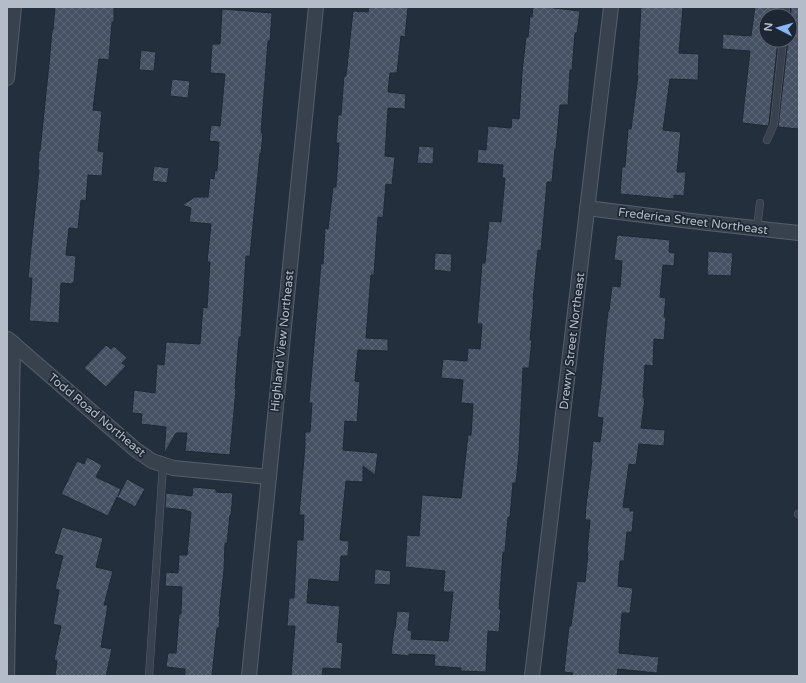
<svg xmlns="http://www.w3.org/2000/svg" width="806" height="683" font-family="'Varela Round',sans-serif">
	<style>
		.building { fill: url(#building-cross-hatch); stroke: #1f2835 }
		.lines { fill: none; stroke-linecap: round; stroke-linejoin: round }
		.service-casing { stroke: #565f6c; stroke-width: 8 }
		.minor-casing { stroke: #565f6c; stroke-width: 16 }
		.service { stroke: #38414e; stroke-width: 7 }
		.minor { stroke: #38414e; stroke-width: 14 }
		.labels { text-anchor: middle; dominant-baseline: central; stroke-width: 3.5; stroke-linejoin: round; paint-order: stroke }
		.street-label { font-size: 12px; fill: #b4bcc9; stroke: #1d2633 }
	</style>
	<defs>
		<pattern id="building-cross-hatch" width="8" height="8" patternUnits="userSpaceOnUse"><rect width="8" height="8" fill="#455162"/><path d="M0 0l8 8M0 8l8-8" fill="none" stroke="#5d6877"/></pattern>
	</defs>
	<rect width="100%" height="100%" fill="#242f3e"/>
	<!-- building -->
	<g class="building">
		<polygon points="55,7 114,7 114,22 112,22 109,60 99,59 93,110 102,111 98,151 104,152 102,176 88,175 86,201 81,200 78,229 69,228 66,255 76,256 74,282 73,282 73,284 61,283 59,323 29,321 32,278 28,278 39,170 38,170 39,151 40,151 49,64 52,30 53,30"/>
		<polygon points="369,7 408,7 405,37 401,36 397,73 390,73 388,92 406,94 405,109 388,108 385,156 395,157 392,185 386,184 383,218 378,217 374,275 371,275 366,338 388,339 388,351 358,350 355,381 360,382 357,422 345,421 343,450 378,453 375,475 363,466 363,482 346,481 340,540 349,541 348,556 341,556 339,582 309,579 307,603 340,606 337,642 343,643 341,669 323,668 322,676 291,676 295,626 287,626 289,598 294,598 297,540 303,540 304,515 299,515 305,446 305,432 310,432 312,403 309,403 321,263 323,264 325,228 328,229 333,187 336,187 339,143 336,143 338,115 341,115 344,76 346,76 353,11 368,12"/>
		<polygon points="533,7 545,7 580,11 577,33 575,33 572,70 570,70 568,105 560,105 556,149 555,149 552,182 547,182 541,251 538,250 533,300 534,300 530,340 532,340 529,368 523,368 519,453 516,483 513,483 510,517 508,517 505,552 503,552 499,609 501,609 499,632 488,631 486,672 461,671 461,668 434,666 435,655 409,654 409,656 391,654 394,629 395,629 397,611 410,612 408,630 412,631 411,639 448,641 453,592 443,592 445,571 405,567 407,535 419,536 422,495 461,498 468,435 471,435 473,404 461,403 463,380 441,378 443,359 467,361 468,348 480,349 482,324 477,324 482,263 485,263 489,221 501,222 505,178 502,178 503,165 477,163 478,149 486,150 488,126 511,128 512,118 519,119 522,72 526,37 528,37 530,16 532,17"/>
		<polygon points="641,7 683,7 679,53 699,54 698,80 670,79 663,130 681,132 677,172 686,172 684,196 674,195 674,199 620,194 622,167 625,167 628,129 631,129 638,76 637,76"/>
		<polygon points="755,7 781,7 780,16 766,16 766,40 778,40 769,123 768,126 742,123 750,51 722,49 723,34 751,36"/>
		<polygon points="791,7 799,7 799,129 778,127 788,40 790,40"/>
		<polygon points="222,9 272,13 270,41 268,41 261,133 263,133 261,154 260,153 250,256 246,256 241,337 239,337 235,389 236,389 230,455 185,451 187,433 176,433 164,454 166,427 141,424 142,414 132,413 134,390 155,393 157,364 164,365 166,342 200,344 203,307 207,308 210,262 207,262 211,224 189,222 191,208 182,205 195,197 208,197 210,178 214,179 215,170 217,171 219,142 209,141 211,125 220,126 225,74 210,73 212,44 220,44"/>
		<polygon points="141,50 156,52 154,71 139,70"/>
		<polygon points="172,79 190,81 188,98 170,96"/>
		<polygon points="419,146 434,147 433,164 417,163"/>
		<polygon points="154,166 169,168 167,183 152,181"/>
		<polygon points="617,235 670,240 669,252 675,253 674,266 663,265 660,297 666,298 664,317 666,317 664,340 654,339 653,366 645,365 643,398 645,398 641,428 665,430 664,446 639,444 636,465 629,464 623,507 630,508 630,511 634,511 632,532 627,532 624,561 620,561 618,586 633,588 630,613 622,613 619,653 659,657 657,673 618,669 617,676 572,676 573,673 564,672 569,626 571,626 577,581 585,582 588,553 587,553 590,520 585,520 586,505 592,460 591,460 593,441 600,442 603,418 597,417 601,385 605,339 608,311 609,311 612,286 620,287 622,261 614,260"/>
		<polygon points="708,251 733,253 731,276 707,275"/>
		<polygon points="435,253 452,254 451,272 434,270"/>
		<polygon points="106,345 111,349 114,346 127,358 122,363 126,366 106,387 84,368"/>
		<polygon points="87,457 102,465 96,477 121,489 118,496 127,479 145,489 135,507 117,497 108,516 61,494 77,461 84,464"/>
		<polygon points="193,487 216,489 216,492 233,493 231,515 230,515 227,543 225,543 224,570 219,616 220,616 219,628 217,628 212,676 185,676 185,669 166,667 168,653 176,653 179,614 181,614 182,587 165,586 166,572 178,573 179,555 187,555 191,512 186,511 186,510 165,508 166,493 192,496"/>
		<polygon points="62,527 103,538 96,567 113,571 104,605 108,605 101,647 112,649 106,676 55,676 57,661 54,660 61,626 53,624 59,590 55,589 63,556 54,554"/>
		<polygon points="375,569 391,571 390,585 374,584"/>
	</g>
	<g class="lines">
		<defs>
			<g id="service">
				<polyline points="785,16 786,7"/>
				<polyline points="767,140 774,124 783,40"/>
				<polyline points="757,228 760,203"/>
				<polyline points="798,514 799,515"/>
				<polyline points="149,676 163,465"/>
			</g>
			<g id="minor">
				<polyline points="7,78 14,7"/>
				<polyline points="587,208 699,222 799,233"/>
				<polyline points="8,339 136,450 152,461 173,468 269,477"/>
				<polyline points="7,676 13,343"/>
				<polyline points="249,676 316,7"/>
				<polyline points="532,676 611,7"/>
			</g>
		</defs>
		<!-- service casing -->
		<use href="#service" class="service-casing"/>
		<!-- minor casing -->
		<use href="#minor" class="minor-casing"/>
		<!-- service -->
		<use href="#service" class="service"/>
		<!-- minor -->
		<use href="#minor" class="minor"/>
	</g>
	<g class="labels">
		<!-- street labels -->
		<g class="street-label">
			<text transform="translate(693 221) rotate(7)">Frederica Street Northeast</text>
			<text transform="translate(282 341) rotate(-84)">Highland View Northeast</text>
			<text transform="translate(572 341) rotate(-83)">Drewry Street Northeast</text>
			<text transform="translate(97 415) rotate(40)">Todd Road Northeast</text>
		</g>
	</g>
	<!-- border -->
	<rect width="806" height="683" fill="none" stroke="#b4bcc9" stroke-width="16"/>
	<!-- north arrow -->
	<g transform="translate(778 28) rotate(276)"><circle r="19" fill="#1d2633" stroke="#59626f"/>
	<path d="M0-3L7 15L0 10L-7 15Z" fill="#8ab4f8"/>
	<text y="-6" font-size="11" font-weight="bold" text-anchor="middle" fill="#b4bcc9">N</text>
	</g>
</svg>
